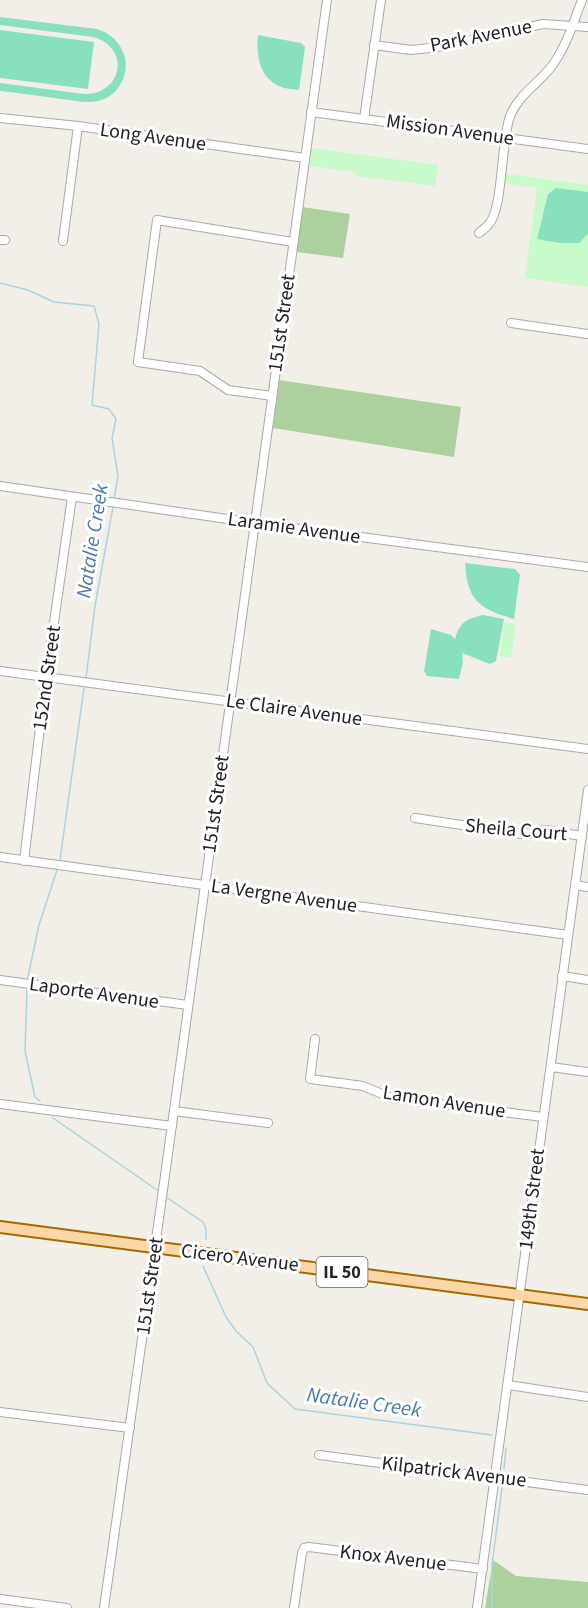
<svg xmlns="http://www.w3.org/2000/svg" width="588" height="1608" font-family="'Source Sans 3',sans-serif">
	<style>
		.forest { fill: #add19e }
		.park { fill: #c8facc }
		.pitch { fill: #88e0be }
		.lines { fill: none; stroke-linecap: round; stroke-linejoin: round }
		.stream { stroke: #aad3df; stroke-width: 1.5 }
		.minor-casing { stroke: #a9a9a9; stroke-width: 10 }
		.major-casing { stroke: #a06b00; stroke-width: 14 }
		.minor { stroke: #fff; stroke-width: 8 }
		.major { stroke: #fcd6a4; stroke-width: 10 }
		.labels { text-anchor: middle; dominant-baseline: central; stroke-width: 6; stroke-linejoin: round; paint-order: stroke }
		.shield { fill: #fff; stroke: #646464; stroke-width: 1.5 }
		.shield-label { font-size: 18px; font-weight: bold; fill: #222 }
		.street-label { font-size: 20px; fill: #222; stroke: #fff }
		.water-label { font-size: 21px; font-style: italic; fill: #4a7aab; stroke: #fff }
	</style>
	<rect width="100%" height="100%" fill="#f2efe9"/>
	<!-- forest -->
	<g class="forest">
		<polygon points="302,207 350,214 343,258 297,252"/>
		<polygon points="279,380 461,407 454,457 273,428"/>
		<polygon points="493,1560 516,1576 588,1582 588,1608 485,1608"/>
	</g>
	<!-- park -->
	<g class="park">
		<polygon points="311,148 438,165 435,186 355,176 356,172 309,166"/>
		<polygon points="506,174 588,185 588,287 525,278 537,188 505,183"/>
		<polygon points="504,622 516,624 511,658 500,656"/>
	</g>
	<!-- pitch -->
	<g class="pitch">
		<path d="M 0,17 L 97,29 C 112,34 121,43 125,58 C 129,77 117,97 98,101 C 86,104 73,100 61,99 C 40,96 20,93 0,91 L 0,83 L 84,94 C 123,95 131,47 93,37 L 0,25 Z"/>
		<polygon points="0,30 94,42 88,89 0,78"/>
		<path d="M 258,35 L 301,43 L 305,47 L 299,90 C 293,89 284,89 279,86 C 259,77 256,54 258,35 Z"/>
		<polygon points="556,188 588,192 588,234 579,243 559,243 537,239 548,194"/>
		<path d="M 465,563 L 515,569 L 520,575 L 514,619 C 479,609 467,600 465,563 Z"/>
		<path d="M 483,615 L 504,619 L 496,661 L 490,664 L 462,653 L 463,662 L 459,679 L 427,676 L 424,671 L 431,629 L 451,635 L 455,639 C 460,622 466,619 483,615 Z"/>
	</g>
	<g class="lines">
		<!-- stream -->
		<g class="stream">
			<polyline points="0,283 28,290 54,302 94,306 99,324 92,405 109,409 116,419 112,438 118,476 114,499"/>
			<polyline points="86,678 95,606 113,507"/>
			<polyline points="60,860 84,688"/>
			<polyline points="28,977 39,925 57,870"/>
			<polyline points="27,989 25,1051 35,1097 40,1101"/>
			<polyline points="53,1118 160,1192"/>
			<polyline points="166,1197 203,1222 206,1229 206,1239"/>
			<polyline points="203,1266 226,1317 236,1331 253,1347 267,1383 295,1409 492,1435"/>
			<polyline points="504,1469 506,1448"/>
			<polyline points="492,1608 492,1565 502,1488"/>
		</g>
		<defs>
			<g id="minor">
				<polyline points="374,45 411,50 439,47 543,24 588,27"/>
				<polyline points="311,112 588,149"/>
				<polyline points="0,118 78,126 305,158"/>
				<polyline points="364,119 381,0"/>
				<path d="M 479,233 C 482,230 486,228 489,224 C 503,209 501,141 510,116 C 519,94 538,84 551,67 C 566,48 573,23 582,0"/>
				<polyline points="0,240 5,240"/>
				<polyline points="63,241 78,126"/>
				<polyline points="511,323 588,334"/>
				<polyline points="272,396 228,390 200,371 138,362 157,220 293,242"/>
				<polyline points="0,486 255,523 588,567"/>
				<polyline points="0,671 588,749"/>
				<polyline points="415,818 522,834 546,830 582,836"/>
				<polyline points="0,857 568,935"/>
				<polyline points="24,861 46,678 72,497"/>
				<polyline points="575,885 588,887"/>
				<polyline points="562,976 588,980"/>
				<polyline points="0,980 188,1005"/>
				<polyline points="315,1039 310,1079 363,1086 392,1098 543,1117"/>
				<polyline points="551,1067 588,1072"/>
				<polyline points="0,1104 172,1126"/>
				<polyline points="174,1111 268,1123"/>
				<polyline points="508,1385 588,1397"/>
				<polyline points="0,1412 130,1428"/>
				<polyline points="319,1455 588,1490"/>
				<polyline points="0,1599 67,1608"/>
				<polyline points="104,1608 163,1190 327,0"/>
				<polyline points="294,1608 302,1553 304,1548 309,1547 483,1569"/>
				<polyline points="477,1608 588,790"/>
			</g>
			<polyline id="major" points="0,1227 588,1304"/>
		</defs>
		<!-- minor casing -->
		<use href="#minor" class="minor-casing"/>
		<!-- major casing -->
		<use href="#major" class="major-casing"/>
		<!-- minor -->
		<use href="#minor" class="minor"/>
		<!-- major -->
		<use href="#major" class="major"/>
	</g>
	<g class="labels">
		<!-- shield labels -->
		<rect class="shield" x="316.5" y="1257" width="51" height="30" rx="4.5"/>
		<g class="shield-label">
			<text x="342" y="1272">IL 50</text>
		</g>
		<!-- street labels -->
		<g class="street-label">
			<text transform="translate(481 36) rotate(-11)">Park Avenue</text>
			<text transform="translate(450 130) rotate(8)">Mission Avenue</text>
			<text transform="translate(153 137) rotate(8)">Long Avenue</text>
			<text transform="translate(282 323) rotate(-82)">151st Street</text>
			<text transform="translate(294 528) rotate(8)">Laramie Avenue</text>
			<text transform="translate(47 678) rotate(-82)">152nd Street</text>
			<text transform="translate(294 710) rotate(8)">Le Claire Avenue</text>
			<text transform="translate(216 804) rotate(-82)">151st Street</text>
			<text transform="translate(516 830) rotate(5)">Sheila Court</text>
			<text transform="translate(284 896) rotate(8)">La Vergne Avenue</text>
			<text transform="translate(94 993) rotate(8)">Laporte Avenue</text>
			<text transform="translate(444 1102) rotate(9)">Lamon Avenue</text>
			<text transform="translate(532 1199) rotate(-83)">149th Street</text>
			<text transform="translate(240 1258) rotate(7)">Cicero Avenue</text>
			<text transform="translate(150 1286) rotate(-82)">151st Street</text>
			<text transform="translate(454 1472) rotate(7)">Kilpatrick Avenue</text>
			<text transform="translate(393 1558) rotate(7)">Knox Avenue</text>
		</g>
		<!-- water labels -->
		<g class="water-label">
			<text transform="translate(92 541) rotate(-81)">Natalie Creek</text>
			<text transform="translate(364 1402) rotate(8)">Natalie Creek</text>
		</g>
	</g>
</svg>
